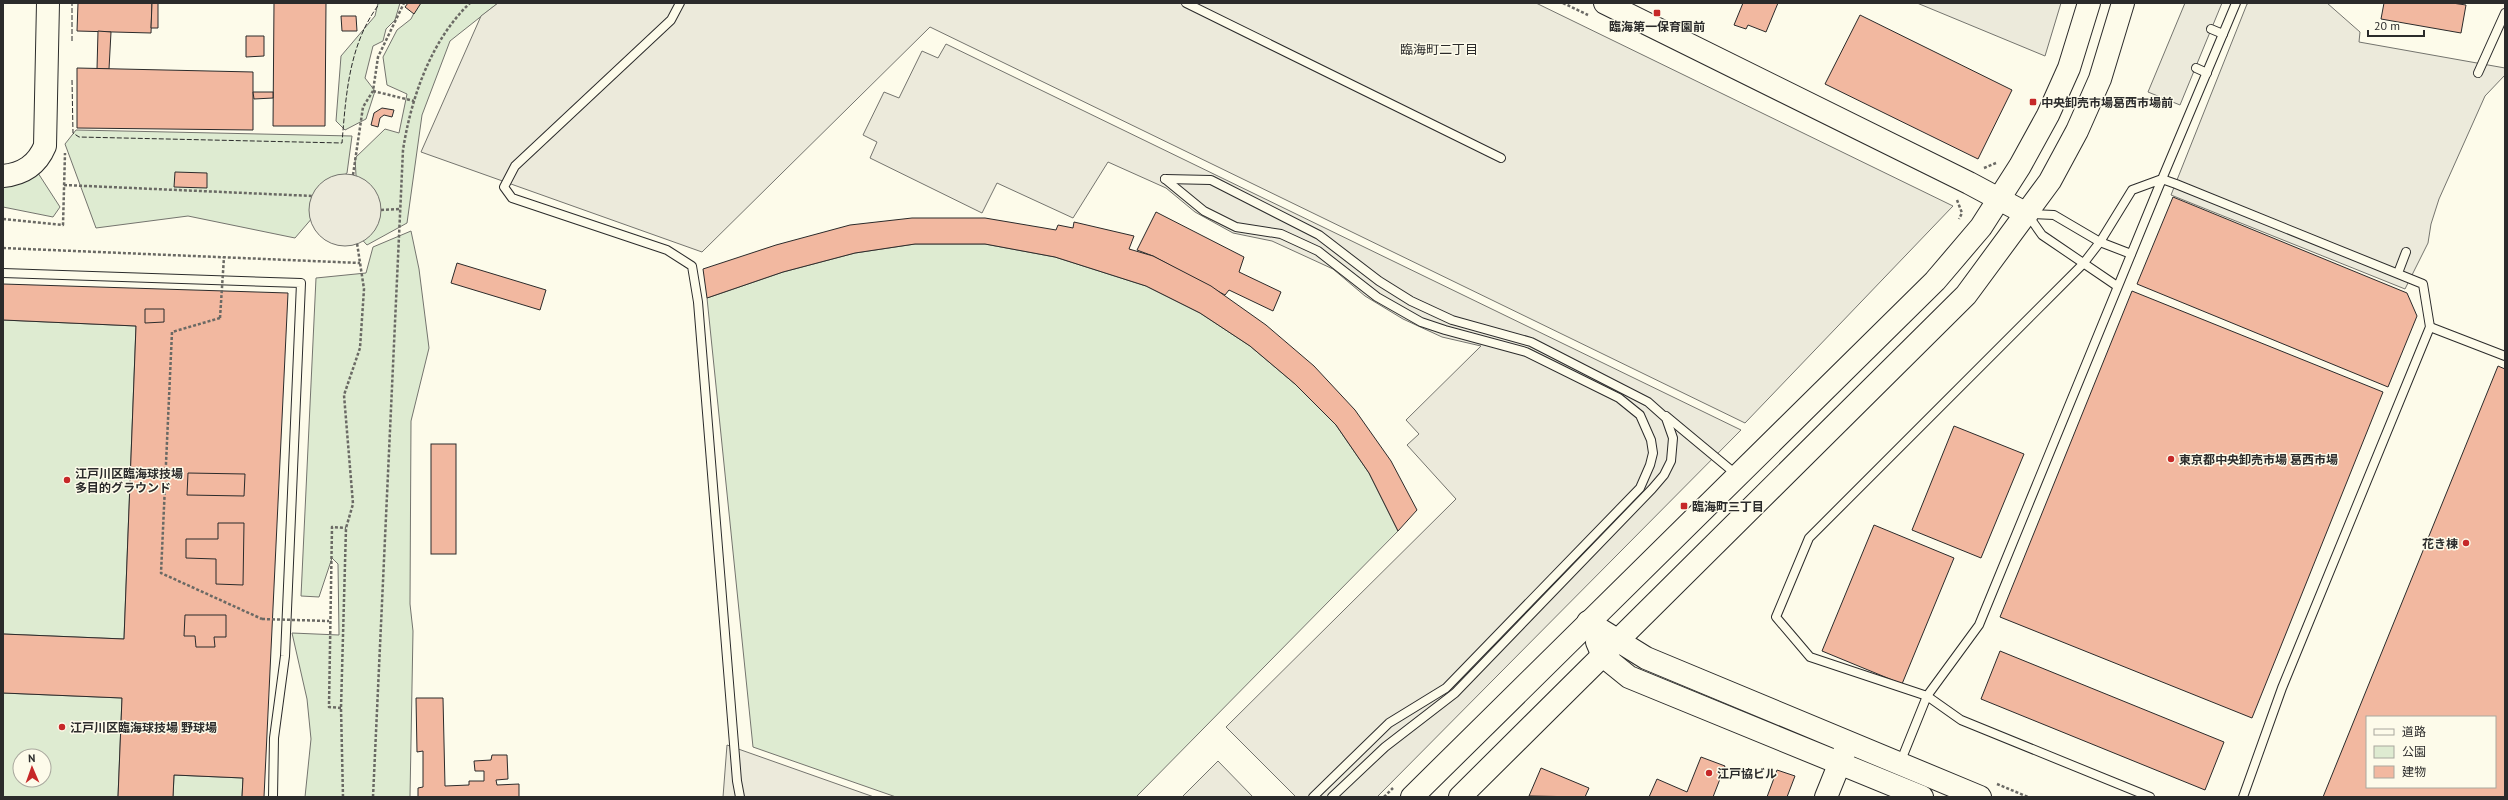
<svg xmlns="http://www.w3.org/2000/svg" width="2508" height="800" font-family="'PT Sans','Noto Sans JP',sans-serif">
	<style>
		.green { fill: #deebd1; stroke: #74746e; fill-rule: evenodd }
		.parking { fill: #eceadb; stroke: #74746e }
		.building { fill: #f2b8a0; stroke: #2b2b2b; fill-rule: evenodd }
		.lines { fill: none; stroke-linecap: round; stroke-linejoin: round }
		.lane-casing { stroke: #2b2b2b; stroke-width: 10 }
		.secondary-casing { stroke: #2b2b2b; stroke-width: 24 }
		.path { stroke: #6a6964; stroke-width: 2.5; stroke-dasharray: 3 2; stroke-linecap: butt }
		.lane { stroke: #fdfbea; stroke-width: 8 }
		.secondary { stroke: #fdfbea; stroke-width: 22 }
		.path-bridge { stroke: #6a6964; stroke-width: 2.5; stroke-dasharray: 3 2; stroke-linecap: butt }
		.fence { stroke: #2b2b2b; stroke-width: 1; stroke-dasharray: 5 2; stroke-linecap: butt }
		.poi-dot { fill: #c62828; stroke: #fdfbea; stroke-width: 1.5 }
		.labels { text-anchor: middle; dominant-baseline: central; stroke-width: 3; stroke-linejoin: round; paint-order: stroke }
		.poi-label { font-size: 12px; font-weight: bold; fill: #2b2b2b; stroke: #fdfbea; text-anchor: start }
		.neighbourhood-label { font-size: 13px; fill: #2b2b2b; stroke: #fdfbea }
	</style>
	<rect width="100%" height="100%" fill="#fdfbea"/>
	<!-- green -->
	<g class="green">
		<polygon points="378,3 400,3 395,20 386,29 383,41 373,46 365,78 375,91 366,119 345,130 336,121 341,56 375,16"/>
		<polygon points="419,3 498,3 450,41 422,115 407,223 367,245 342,218 357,192 355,158 385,129 399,133 407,94 387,85 383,57 397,30 411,19"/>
		<polygon points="76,130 352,136 347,173 322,192 319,210 295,238 188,216 96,228 65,144"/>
		<polygon points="3,170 38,173 60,207 53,217 3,207"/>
		<polygon points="411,231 419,269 429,348 411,421 410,604 413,631 410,797 305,797 311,739 307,699 292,633 339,635 338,564 332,558 319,597 301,596 316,278 366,273 373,247"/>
		<polygon points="915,244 985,244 1055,257 1146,286 1200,313 1250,346 1295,384 1336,425 1369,473 1398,531 1136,797 896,797 753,747 707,298 783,272 855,253"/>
		<polygon points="3,320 136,326 124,639 3,634"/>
		<path d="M 3,693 L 122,698 L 118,797 L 3,797 ZM 20,756 L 44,756 L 44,780 L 20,780 Z"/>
		<polygon points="174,775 243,778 242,797 173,797"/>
	</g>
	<!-- parking -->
	<g class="parking">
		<polygon points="498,3 1536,3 1953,206 1745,423 930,27 702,252 421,152 481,16"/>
		<polygon points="1917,3 2061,3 2045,56"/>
		<polygon points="2185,3 2222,3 2180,105 2148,92"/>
		<polygon points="2250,3 2327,3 2360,32 2359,42 2505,68 2505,75 2485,96 2439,199 2431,224 2428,243 2405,289 2171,195 2247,4"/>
		<polygon points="946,44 1741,430 1377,797 1296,797 1226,727 1456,499 1407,445 1419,434 1406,420 1481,346 1442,337 1403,319 1365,296 1333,269 1272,241 1233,233 1195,212 1166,188 1108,162 1073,218 997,183 982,213 870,158 877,142 863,135 884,92 899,98 922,51 938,58"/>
		<circle cx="345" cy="210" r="36"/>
		<polygon points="727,745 874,797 723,797"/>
		<polygon points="1218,761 1253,797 1182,797"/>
	</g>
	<!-- building -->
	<g class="building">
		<polygon points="78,3 152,3 151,33 77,31"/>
		<polygon points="152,3 158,3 158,28 151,28"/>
		<polygon points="274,3 326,3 325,126 273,126"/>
		<polygon points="408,3 421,3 414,14 405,7"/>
		<polygon points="1743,3 1778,3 1766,32 1748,25 1746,29 1734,25"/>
		<polygon points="2384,3 2452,3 2466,5 2461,33 2381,19"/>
		<polygon points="1860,15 2012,90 1978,159 1825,84"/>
		<polygon points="341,16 356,16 357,31 342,31"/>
		<polygon points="98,31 111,32 109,69 97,69"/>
		<polygon points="246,36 264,36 264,56 246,57"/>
		<polygon points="77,68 253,72 253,130 77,128"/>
		<polygon points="253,92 273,92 273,98 254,99"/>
		<polygon points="382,108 394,110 392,117 384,115 380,118 378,127 371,125 374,113"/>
		<polygon points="175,172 207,173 207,188 174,187"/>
		<polygon points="2173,197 2407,293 2417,316 2388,387 2137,284"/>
		<polygon points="1156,212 1244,257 1239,272 1281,292 1273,311 1229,290 1225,295 1153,256 1137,250"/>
		<polygon points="912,218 985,218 1056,230 1058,225 1073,228 1074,222 1134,236 1129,249 1153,256 1211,286 1266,325 1314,366 1355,410 1391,461 1417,510 1398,531 1369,473 1336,425 1295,384 1250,346 1200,313 1146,286 1055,257 985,244 915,244 855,253 783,272 707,298 703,269 776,245 850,225"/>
		<polygon points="457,263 546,290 540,310 451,283"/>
		<polygon points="3,284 288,293 264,797 242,797 243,778 174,775 173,797 118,797 122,698 3,693 3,634 124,639 136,326 3,320"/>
		<polygon points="2132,291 2383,392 2252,718 2000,617"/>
		<polygon points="145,309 164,309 164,322 145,323"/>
		<path d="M 2498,366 L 2505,369 L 2505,797 L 2323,797 ZM 2367,717 L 2495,717 L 2495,787 L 2367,787 Z"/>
		<polygon points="1954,426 2024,454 1981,558 1912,530"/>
		<rect x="431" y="444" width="25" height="110"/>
		<polygon points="188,473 245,474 244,496 187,495"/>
		<polygon points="218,523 244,523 243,585 216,584 216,559 186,558 186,539 218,539"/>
		<polygon points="1874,525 1954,558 1902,684 1822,651"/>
		<polygon points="185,615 226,615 226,637 214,637 215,647 196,647 195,636 184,636"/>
		<polygon points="2000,651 2224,742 2205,790 1981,699"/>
		<polygon points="416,698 443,698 445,786 469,785 469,781 484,781 484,771 475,771 474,761 491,760 492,755 507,755 508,779 496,780 497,785 519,784 519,797 418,797 418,788 423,787 423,751 417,752"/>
		<polygon points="1701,757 1725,766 1713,797 1649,797 1657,779 1687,792"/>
		<polygon points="1541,768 1589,788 1585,797 1529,796"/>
		<polygon points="1777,770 1795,776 1787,797 1767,797"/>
	</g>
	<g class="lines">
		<defs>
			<g id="lane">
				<polyline points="680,3 671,20 515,166 504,187 512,198 667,250 692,266 698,302 737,781 740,797"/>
				<polyline points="1186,3 1501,158"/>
				<polyline points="2236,3 2162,179 1979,625 1927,696 1810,657 1776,617 1809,538 2083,264 2100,242 2132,190 2162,179 2176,184 2423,284 2430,327 2282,688 2243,797"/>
				<polyline points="2211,29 2223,34"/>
				<polyline points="2196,68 2207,73"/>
				<polyline points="2478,73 2505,13"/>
				<polyline points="1165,179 1211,180 1319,235 1379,281 1411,301 1452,320 1531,342 1648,402 1666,418 1673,438 1671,461 1664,475 1652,489 1455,693 1385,747 1332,797"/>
				<polyline points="1165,179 1204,211 1236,227 1281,234 1318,251 1377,297 1421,322 1445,330 1526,352 1619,398 1640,415 1651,440 1653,453 1650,465 1640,488 1446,688 1389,723 1313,797"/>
				<polyline points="2029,214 2054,215 2100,242 2131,254"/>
				<polyline points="2028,215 2042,235 2117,286"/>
				<polyline points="3,273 301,283 285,656 274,738 273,797"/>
				<polyline points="2398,273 2406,252"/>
				<polyline points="2430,327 2505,356"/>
				<polyline points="1666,416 1737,475"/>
				<polyline points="1900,763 1927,696 1961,720 2150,797"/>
			</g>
			<g id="secondary">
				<polyline points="1605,3 1969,183 2027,214"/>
				<path d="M 3,176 C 23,174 37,165 45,146 L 48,3"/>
				<polyline points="1588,622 1646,658 1980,797"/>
				<polyline points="1597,642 1603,656 1629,677 1922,797"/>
				<polyline points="1412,797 1935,281 1981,227 2020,166 2048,115 2069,68 2089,3"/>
				<polyline points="1460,797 1966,295 2050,181 2077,131 2100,79 2123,3"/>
				<polyline points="1826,797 1845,750"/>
			</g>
		</defs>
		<!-- lane casing -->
		<use href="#lane" class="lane-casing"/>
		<!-- secondary casing -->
		<use href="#secondary" class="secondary-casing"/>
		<!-- path -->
		<g class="path">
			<polyline points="1563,3 1588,15"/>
			<polyline points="373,91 414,101"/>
			<polyline points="1984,168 1996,163"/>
			<polyline points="353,175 363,107 373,91 378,57 404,3"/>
			<polyline points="64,185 313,196"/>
			<polyline points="1957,200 1962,213 1959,219"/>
			<polyline points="381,210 400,209"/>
			<polyline points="3,219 63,225 65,153"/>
			<polyline points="3,248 360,263"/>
			<polyline points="220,318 172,332 161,573 262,619"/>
			<polyline points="341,708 329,707 332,527 346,528"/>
			<polyline points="1997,784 2028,797"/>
			<polyline points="343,797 341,708 346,528 353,504 344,395 360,348 364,289 357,243"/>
			<path d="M 373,797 L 403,150 C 411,98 431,40 470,3"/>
			<polyline points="1384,797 1393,788"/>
		</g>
		<!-- lane -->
		<use href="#lane" class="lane"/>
		<!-- secondary -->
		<use href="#secondary" class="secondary"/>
		<!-- path-bridge -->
		<g class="path-bridge">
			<polyline points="220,318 224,257"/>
			<polyline points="262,619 329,621"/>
		</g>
		<!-- fence -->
		<g class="fence">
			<polyline points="72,41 72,3"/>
			<path d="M 72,80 L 73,133 L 79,137 L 342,143 C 346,94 349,43 380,3"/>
		</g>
	</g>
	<!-- markers -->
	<g class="poi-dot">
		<rect x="1653" y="9" width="8" height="8" rx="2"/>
		<rect x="2029" y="98" width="8" height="8" rx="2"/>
		<circle cx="2171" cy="459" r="4"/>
		<circle cx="67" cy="480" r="4"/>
		<rect x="1680" y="502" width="8" height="8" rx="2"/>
		<circle cx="2466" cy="543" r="4"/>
		<circle cx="62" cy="727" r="4"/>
		<circle cx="1709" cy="773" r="4"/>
	</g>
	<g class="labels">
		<!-- poi labels -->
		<g class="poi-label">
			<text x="1657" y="26" text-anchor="middle">臨海第一保育園前</text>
			<text x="2041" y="102">中央卸売市場葛西市場前</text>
			<text x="2179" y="459">東京都中央卸売市場 葛西市場</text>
			<text x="75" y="473">江戸川区臨海球技場<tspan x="75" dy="14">多目的グラウンド</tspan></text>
			<text x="1692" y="506">臨海町三丁目</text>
			<text x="2458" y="543" text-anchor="end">花き棟</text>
			<text x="70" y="727">江戸川区臨海球技場 野球場</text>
			<text x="1717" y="773">江戸協ビル</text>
		</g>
		<!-- neighbourhood labels -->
		<g class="neighbourhood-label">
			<text x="1439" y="49">臨海町二丁目</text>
		</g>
	</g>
	<!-- border -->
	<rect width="2508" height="800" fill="none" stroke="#2b2b2b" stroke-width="8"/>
	<!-- legend -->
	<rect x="2366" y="716" width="130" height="72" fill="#fdfbea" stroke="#a9a89e"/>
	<rect x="2374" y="729" width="20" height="6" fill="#fdfbea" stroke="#a9a89e"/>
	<text x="2402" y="736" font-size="12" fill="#2b2b2b">道路</text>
	<rect x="2374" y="746" width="20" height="12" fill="#deebd1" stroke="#a9a89e"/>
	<text x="2402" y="756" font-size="12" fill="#2b2b2b">公園</text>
	<rect x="2374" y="766" width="20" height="12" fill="#f2b8a0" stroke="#a9a89e"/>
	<text x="2402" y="776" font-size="12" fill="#2b2b2b">建物</text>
	<!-- north arrow -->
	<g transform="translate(32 768) rotate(358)"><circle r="19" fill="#fdfbea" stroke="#a9a89e"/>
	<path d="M0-3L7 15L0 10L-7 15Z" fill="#c62828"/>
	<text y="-6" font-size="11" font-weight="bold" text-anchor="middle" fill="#2b2b2b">N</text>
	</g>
	<!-- scale -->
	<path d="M2368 30v6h56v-6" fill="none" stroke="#2b2b2b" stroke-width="2"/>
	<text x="2374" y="30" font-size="12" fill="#2b2b2b" stroke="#fdfbea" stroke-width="3" paint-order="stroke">20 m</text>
</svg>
